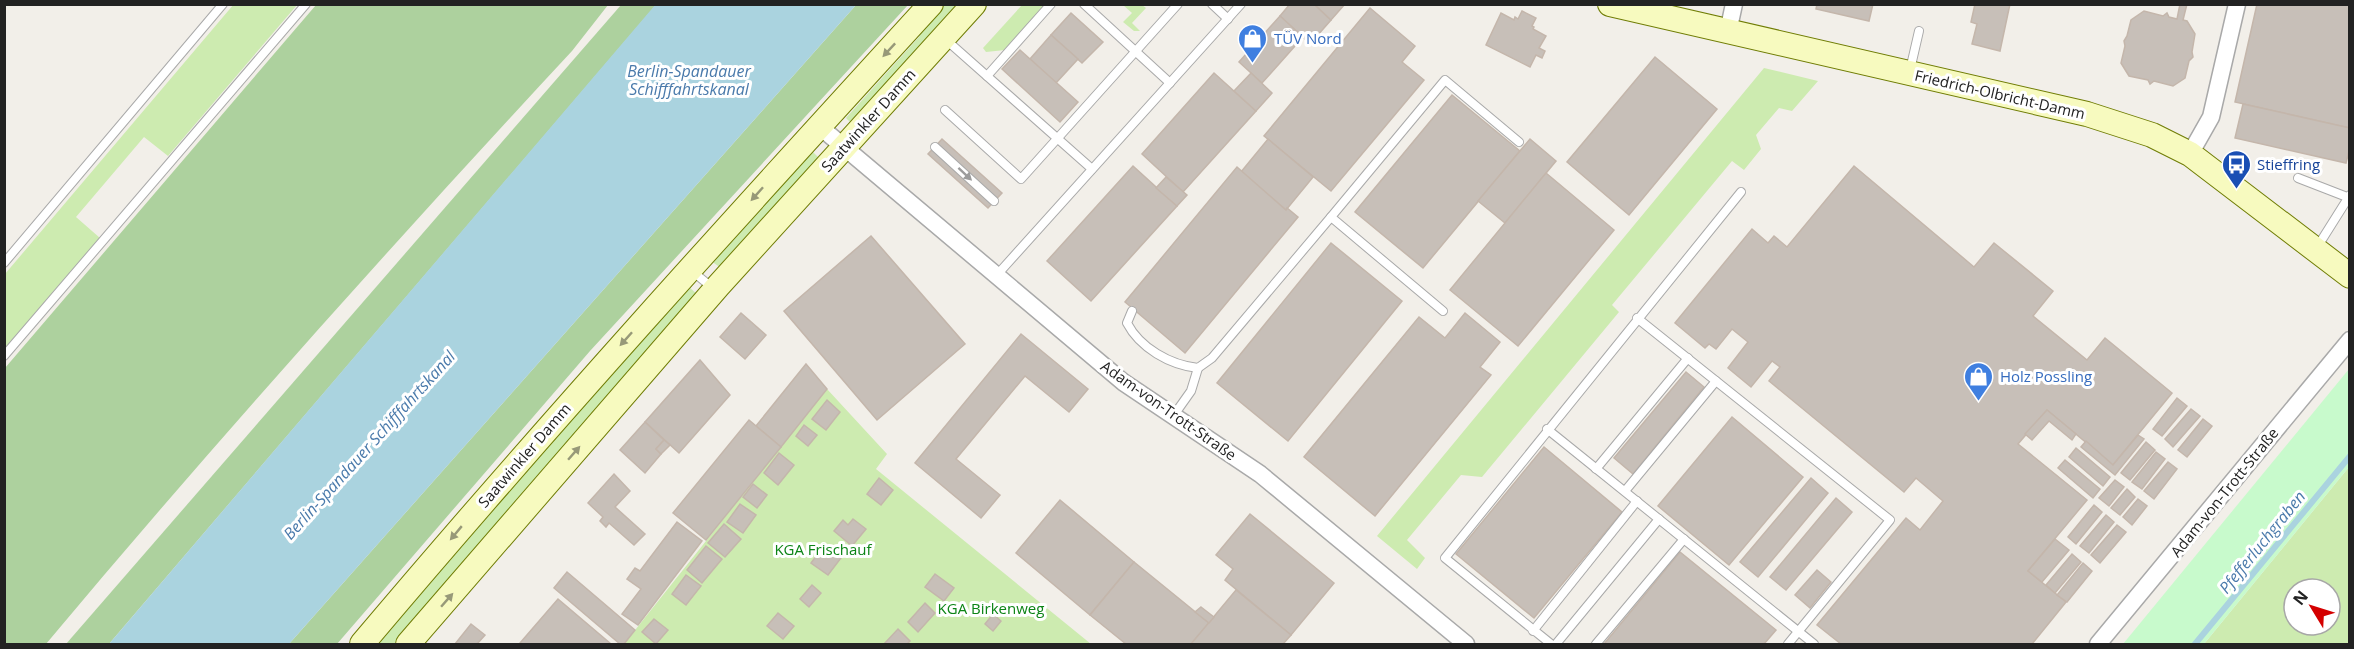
<svg xmlns="http://www.w3.org/2000/svg" width="2354" height="649" font-family="'Open Sans',sans-serif">
	<style>
		.grass { fill: #cdebb0; fill-rule: evenodd }
		.forest { fill: #add19e }
		.park { fill: #c8facc }
		.water { fill: #aad3df }
		.lines { fill: none; stroke-linecap: round; stroke-linejoin: round }
		.stream { stroke: #aad3df; stroke-width: 6 }
		.building { fill: #c7bfb8; stroke: #c4b6ab; stroke-width: 1.5 }
		.lane-casing { stroke: #a9a9a9; stroke-width: 10 }
		.street-casing { stroke: #a9a9a9; stroke-width: 19 }
		.secondary-casing { stroke: #707d05; stroke-width: 26 }
		.lane { stroke: #fff; stroke-width: 8 }
		.street { stroke: #fff; stroke-width: 16 }
		.secondary { stroke: #f7fabf; stroke-width: 24 }
		.oneway { fill: #979978 }
		.oneway2 { fill: #9c9c9c }
		.labels { text-anchor: middle; dominant-baseline: central; stroke-width: 6; stroke-linejoin: round; paint-order: stroke }
		.shop-label { font-size: 15px; fill: #366cbe; stroke: #fff; text-anchor: start }
		.street-label { font-size: 15px; fill: #222; stroke: #fff }
		.transit-label { font-size: 15px; fill: #164399; stroke: #fff; text-anchor: start }
		.park-label { font-size: 15px; fill: #0c8416; stroke: #fff }
		.water-label { font-size: 16px; font-style: italic; fill: #4a7aab; stroke: #fff }
	</style>
	<rect width="100%" height="100%" fill="#f2efe9"/>
	<!-- grass -->
	<g class="grass">
		<polygon points="234,4 297,5 168,156 144,137 76,217 100,238 5,349 5,274"/>
		<polygon points="943,5 962,5 852,124 846,118 919,37 928,21"/>
		<polygon points="1022,5 1046,5 1005,50 986,52 983,48"/>
		<polygon points="1123,5 1142,5 1146,8 1132,23 1140,31 1134,31 1123,22 1132,13"/>
		<polygon points="1764,68 1818,81 1792,111 1779,108 1756,135 1761,149 1744,170 1732,161 1612,305 1619,312 1482,477 1461,475 1407,540 1425,558 1417,569 1377,536"/>
		<polygon points="810,149 820,159 721,268 711,261"/>
		<polygon points="688,286 698,295 583,424 394,644 376,644"/>
		<polygon points="827,389 887,454 876,469 1091,644 624,644"/>
		<path d="M 2349,467 L 2349,644 L 2204,644 ZM 2294,589 L 2330,589 L 2330,625 L 2294,625 Z"/>
	</g>
	<!-- forest -->
	<g class="forest">
		<path d="M 316,5 L 608,5 L 572,51 C 392,245 215,442 46,644 L 5,644 L 5,368 Z"/>
		<polygon points="621,5 656,5 109,644 66,644"/>
		<polygon points="856,5 908,5 590,351 337,644 289,644"/>
	</g>
	<!-- park -->
	<polygon class="park" points="2349,369 2349,467 2204,644 2123,644"/>
	<!-- water -->
	<polygon class="water" points="656,4 856,5 289,644 109,644"/>
	<g class="lines">
		<!-- stream -->
		<polyline class="stream" points="2195,644 2350,456"/>
	</g>
	<!-- building -->
	<g class="building">
		<polygon points="1290,4 1314,4 1331,20 1310,44 1280,16"/>
		<polygon points="1314,4 1345,4 1331,20"/>
		<polygon points="1817,4 1873,4 1869,21 1816,9"/>
		<polygon points="1975,4 2010,4 2000,51 1972,44 1977,24 1971,22"/>
		<polygon points="2180,4 2187,4 2183,20 2187,21 2195,34 2192,52 2193,57 2189,61 2185,78 2173,86 2154,81 2150,84 2148,80 2129,76 2121,63 2125,46 2124,41 2127,36 2131,20 2144,11 2163,16 2167,13 2169,17 2177,19"/>
		<polygon points="2257,4 2350,4 2350,128 2235,102"/>
		<polygon points="1370,8 1415,46 1402,62 1424,80 1331,191 1264,136"/>
		<polygon points="1522,11 1536,18 1532,26 1534,27 1533,29 1546,36 1539,48 1545,51 1542,58 1536,55 1530,67 1486,45 1501,13 1514,20 1515,17 1518,19"/>
		<polygon points="1071,13 1103,42 1082,63 1051,35"/>
		<polygon points="1280,16 1303,37 1262,83 1239,62"/>
		<polygon points="1051,35 1078,59 1056,83 1030,59"/>
		<polygon points="1020,50 1078,102 1060,122 1002,69"/>
		<polygon points="1655,57 1717,109 1629,215 1567,162"/>
		<polygon points="1214,73 1256,111 1183,192 1142,154"/>
		<polygon points="1251,73 1272,93 1256,111 1234,91"/>
		<polygon points="1452,95 1520,151 1423,268 1355,212"/>
		<polygon points="2243,104 2350,128 2350,147 2346,163 2235,138"/>
		<polygon points="942,139 1002,193 988,208 928,154"/>
		<polygon points="1268,139 1313,177 1286,210 1241,172"/>
		<polygon points="1530,139 1556,161 1505,223 1478,201"/>
		<polygon points="1133,166 1177,206 1091,301 1047,261"/>
		<polygon points="1854,166 1974,267 1994,243 2053,291 2033,316 2087,360 2105,338 2172,393 2113,465 2047,410 2018,444 2087,500 2028,571 2066,602 2032,644 1841,644 1817,625 1906,518 1920,530 1943,501 1916,478 1904,492 1769,381 1780,367 1772,361 1751,387 1728,368 1748,342 1732,329 1716,349 1709,344 1705,348 1675,323 1752,229 1768,243 1774,236 1787,247"/>
		<polygon points="1237,167 1286,210 1287,208 1298,217 1185,353 1125,302"/>
		<polygon points="1546,173 1614,230 1518,346 1450,290"/>
		<polygon points="1166,177 1187,195 1177,206 1156,188"/>
		<polygon points="871,236 965,344 877,420 784,311"/>
		<polygon points="1331,243 1402,301 1288,441 1217,383"/>
		<polygon points="741,313 766,335 745,359 720,337"/>
		<polygon points="1465,313 1500,342 1480,367 1491,375 1375,516 1304,457 1419,317 1445,338"/>
		<polygon points="1021,334 1088,389 1069,412 1025,376 956,459 1000,495 981,518 915,463"/>
		<polygon points="700,360 730,395 679,453 645,422"/>
		<polygon points="806,364 827,389 781,447 756,426"/>
		<polygon points="1686,372 1704,387 1633,474 1614,458"/>
		<polygon points="2177,398 2187,406 2162,436 2153,429"/>
		<polygon points="827,400 840,412 826,430 812,419"/>
		<polygon points="2191,409 2200,416 2173,447 2165,439"/>
		<polygon points="2047,410 2076,434 2072,440 2049,421 2032,440 2025,434"/>
		<polygon points="1732,417 1803,477 1729,565 1658,506"/>
		<polygon points="2203,419 2212,426 2187,457 2178,450"/>
		<polygon points="749,420 781,447 706,540 673,513"/>
		<polygon points="645,422 664,440 656,449 661,454 645,473 620,450"/>
		<polygon points="804,425 817,435 808,446 796,436"/>
		<polygon points="2138,435 2144,439 2115,475 2081,447 2086,441 2113,465"/>
		<polygon points="664,440 670,445 661,454 656,449"/>
		<polygon points="2146,442 2155,450 2130,480 2121,473"/>
		<polygon points="1544,447 1622,512 1534,618 1456,554"/>
		<polygon points="2076,448 2110,477 2103,486 2069,457"/>
		<polygon points="2156,452 2165,459 2142,489 2132,482"/>
		<polygon points="779,453 794,465 778,485 764,473"/>
		<polygon points="2065,460 2100,489 2093,498 2058,468"/>
		<polygon points="2168,462 2177,469 2154,499 2144,491"/>
		<polygon points="614,474 630,491 615,507 645,534 634,545 609,523 606,527 600,521 603,517 588,503"/>
		<polygon points="879,478 893,490 881,505 867,494"/>
		<polygon points="1811,478 1828,493 1758,577 1740,562"/>
		<polygon points="2115,480 2124,487 2109,506 2099,498"/>
		<polygon points="753,484 767,495 757,508 743,497"/>
		<polygon points="2127,489 2135,497 2120,515 2111,508"/>
		<polygon points="1836,498 1852,512 1786,590 1770,577"/>
		<polygon points="2138,499 2147,506 2132,525 2123,517"/>
		<polygon points="1060,500 1134,562 1090,615 1016,553"/>
		<polygon points="740,504 756,515 743,533 727,522"/>
		<polygon points="2094,505 2102,512 2076,544 2068,537"/>
		<polygon points="1250,514 1334,583 1291,635 1225,580 1233,569 1216,555"/>
		<polygon points="2106,515 2114,522 2089,553 2080,546"/>
		<polygon points="853,519 866,529 852,546 834,531 843,520 848,525"/>
		<polygon points="677,522 702,541 638,625 622,614 641,589 627,579 635,568 640,571"/>
		<polygon points="724,524 741,539 725,557 708,543"/>
		<polygon points="2117,525 2126,532 2100,563 2091,555"/>
		<polygon points="2055,539 2069,550 2042,582 2028,571"/>
		<polygon points="824,545 841,558 828,575 811,563"/>
		<polygon points="706,546 722,559 702,583 687,570"/>
		<polygon points="1680,552 1776,630 1764,644 1604,644"/>
		<polygon points="2072,554 2081,562 2055,593 2046,585"/>
		<polygon points="1134,562 1209,623 1191,644 1126,644 1090,615"/>
		<polygon points="2083,563 2092,571 2067,602 2057,595"/>
		<polygon points="1817,570 1831,582 1810,608 1795,595"/>
		<polygon points="567,572 635,630 624,644 620,644 554,588"/>
		<polygon points="935,574 954,588 944,601 925,587"/>
		<polygon points="686,575 701,586 686,605 672,594"/>
		<polygon points="812,585 821,593 809,607 800,599"/>
		<polygon points="1236,590 1291,635 1283,644 1191,644"/>
		<polygon points="558,599 611,644 522,644 520,643"/>
		<polygon points="925,603 935,613 918,632 908,622"/>
		<polygon points="1201,607 1214,617 1209,623 1195,612"/>
		<polygon points="778,613 794,626 783,639 767,626"/>
		<polygon points="993,614 1001,621 993,631 985,624"/>
		<polygon points="654,619 668,630 656,644 642,632"/>
		<polygon points="471,624 485,635 477,644 455,644"/>
		<polygon points="898,629 910,641 907,644 884,644"/>
	</g>
	<g class="lines">
		<defs>
			<g id="lane">
				<polyline points="1084,4 1170,83"/>
				<polyline points="1212,4 1228,19"/>
				<polyline points="944,38 1092,169"/>
				<polyline points="1910,70 1919,31"/>
				<polyline points="987,76 1051,4"/>
				<polyline points="945,110 1021,179 1178,4"/>
				<polyline points="935,147 994,201"/>
				<polyline points="2298,178 2347,197"/>
				<polyline points="1331,217 1445,80 1519,142"/>
				<polyline points="2316,249 2350,195"/>
				<polyline points="4,263 223,4"/>
				<polyline points="692,271 714,289"/>
				<polyline points="996,276 1241,4"/>
				<path d="M 1132,311 L 1127,323 C 1140,348 1170,365 1198,368 L 1212,358 L 1331,217 L 1443,311"/>
				<polyline points="1637,318 1890,520 1788,644"/>
				<polyline points="4,356 306,4"/>
				<polyline points="1174,415 1191,391 1198,368"/>
				<polyline points="1547,429 1814,644"/>
				<polyline points="1596,469 1688,358"/>
				<polyline points="1625,491 1716,381"/>
				<polyline points="1533,631 1637,501"/>
				<polyline points="1551,644 1445,558 1741,192"/>
				<polyline points="1556,644 1659,519"/>
				<polyline points="1596,644 1684,539"/>
			</g>
			<g id="street">
				<polyline points="1728,32 1734,4"/>
				<polyline points="819,126 1123,382 1260,474 1466,644"/>
				<polyline points="2190,154 2211,117 2237,4"/>
				<polyline points="2098,644 2350,340"/>
			</g>
			<g id="secondary">
				<polyline points="1610,4 2087,114 2152,135 2190,154 2350,276"/>
				<path d="M 362,644 C 546,426 738,215 931,4"/>
				<polyline points="408,644 719,285 974,4"/>
			</g>
		</defs>
		<!-- lane casing -->
		<use href="#lane" class="lane-casing"/>
		<!-- street casing -->
		<use href="#street" class="street-casing"/>
		<!-- secondary casing -->
		<use href="#secondary" class="secondary-casing"/>
		<!-- lane -->
		<use href="#lane" class="lane"/>
		<!-- street -->
		<use href="#street" class="street"/>
		<!-- secondary -->
		<use href="#secondary" class="secondary"/>
	</g>
	<!-- one-way arrows -->
	<defs><path id="oneway-solid" d="M-6-.8H1V-3.2L6.5 0L1 3.2V.8H-6Z" transform="scale(1.5)"/></defs>
	<g class="oneway">
		<use href="#oneway-solid" transform="translate(889 50) rotate(133)"/>
		<use href="#oneway-solid" transform="translate(757 194) rotate(132)"/>
		<use href="#oneway-solid" transform="translate(626 339) rotate(132)"/>
		<use href="#oneway-solid" transform="translate(574 453) rotate(-49)"/>
		<use href="#oneway-solid" transform="translate(456 533) rotate(130)"/>
		<use href="#oneway-solid" transform="translate(447 600) rotate(-49)"/>
	</g>
	<use class="oneway2" href="#oneway-solid" transform="translate(965 174) rotate(43)"/>
	<!-- icons -->
	<defs>
		<symbol id="shop-pin" viewBox="-11 -11 22 30"><path d="M0 17L-7.5 6A9.5 9.5 0 1 1 7.5 6Z" fill="#3f7fe0" stroke="#fff"/><path d="M-5-2.5h2.3a2.7 3.5 0 0 1 5.4 0H5L5.5 6h-11ZM-1.5-2.5h3a1.5 2.3 0 0 0-3 0Z" fill="#fff"/></symbol>
		<symbol id="bus-pin" viewBox="-11 -11 22 30"><path d="M0 17L-7.5 6A9.5 9.5 0 1 1 7.5 6Z" fill="#1a4fb4" stroke="#fff"/><path d="M-5-6H5V4H4V6H2V4H-2V6H-4V4H-5ZM-3.5-4V0h7V-4ZM-3.5 1.2v1.5H-2V1.2ZM2 1.2v1.5H3.5V1.2Z" fill="#fff"/></symbol>
	</defs>
	<g fill-rule="evenodd">
		<use href="#shop-pin" x="1236" y="22" width="33" height="45"/>
		<use href="#bus-pin" x="2220" y="148" width="33" height="45"/>
		<use href="#shop-pin" x="1962" y="360" width="33" height="45"/>
	</g>
	<g class="labels">
		<!-- shop labels -->
		<g class="shop-label">
			<text x="1274" y="38">TÜV Nord</text>
			<text x="2000" y="376">Holz Possling</text>
		</g>
		<!-- street labels -->
		<g class="street-label">
			<text transform="translate(2000 94) rotate(13)">Friedrich-Olbricht-Damm</text>
			<text transform="translate(868 120) rotate(-48)">Saatwinkler Damm</text>
			<text transform="translate(1169 410) rotate(35)">Adam-von-Trott-Straße</text>
			<text transform="translate(524 455) rotate(-49)">Saatwinkler Damm</text>
			<text transform="translate(2224 492) rotate(-51)">Adam-von-Trott-Straße</text>
		</g>
		<!-- transit labels -->
		<g class="transit-label">
			<text x="2257" y="164">Stieffring</text>
		</g>
		<!-- park labels -->
		<g class="park-label">
			<text x="823" y="549">KGA Frischauf</text>
			<text x="991" y="608">KGA Birkenweg</text>
		</g>
		<!-- water labels -->
		<g class="water-label">
			<text x="689" y="71">Berlin-Spandauer<tspan x="689" dy="18">Schifffahrtskanal</tspan></text>
			<text transform="translate(369 445) rotate(-48)">Berlin-Spandauer Schifffahrtskanal</text>
			<text transform="translate(2262 542) rotate(-51)">Pfefferluchgraben</text>
		</g>
	</g>
	<!-- border -->
	<rect width="2354" height="649" fill="none" stroke="#222222" stroke-width="12"/>
	<!-- north arrow -->
	<g transform="translate(2312 607) rotate(308)"><circle r="28" fill="#ffffff" stroke="#a7a7a7" stroke-width="1.5"/>
	<path d="M0-4.5L10 22L0 15L-10 22Z" fill="#d40000"/>
	<text y="-9" font-size="16" font-weight="bold" text-anchor="middle" fill="#222222">N</text>
	</g>
</svg>
